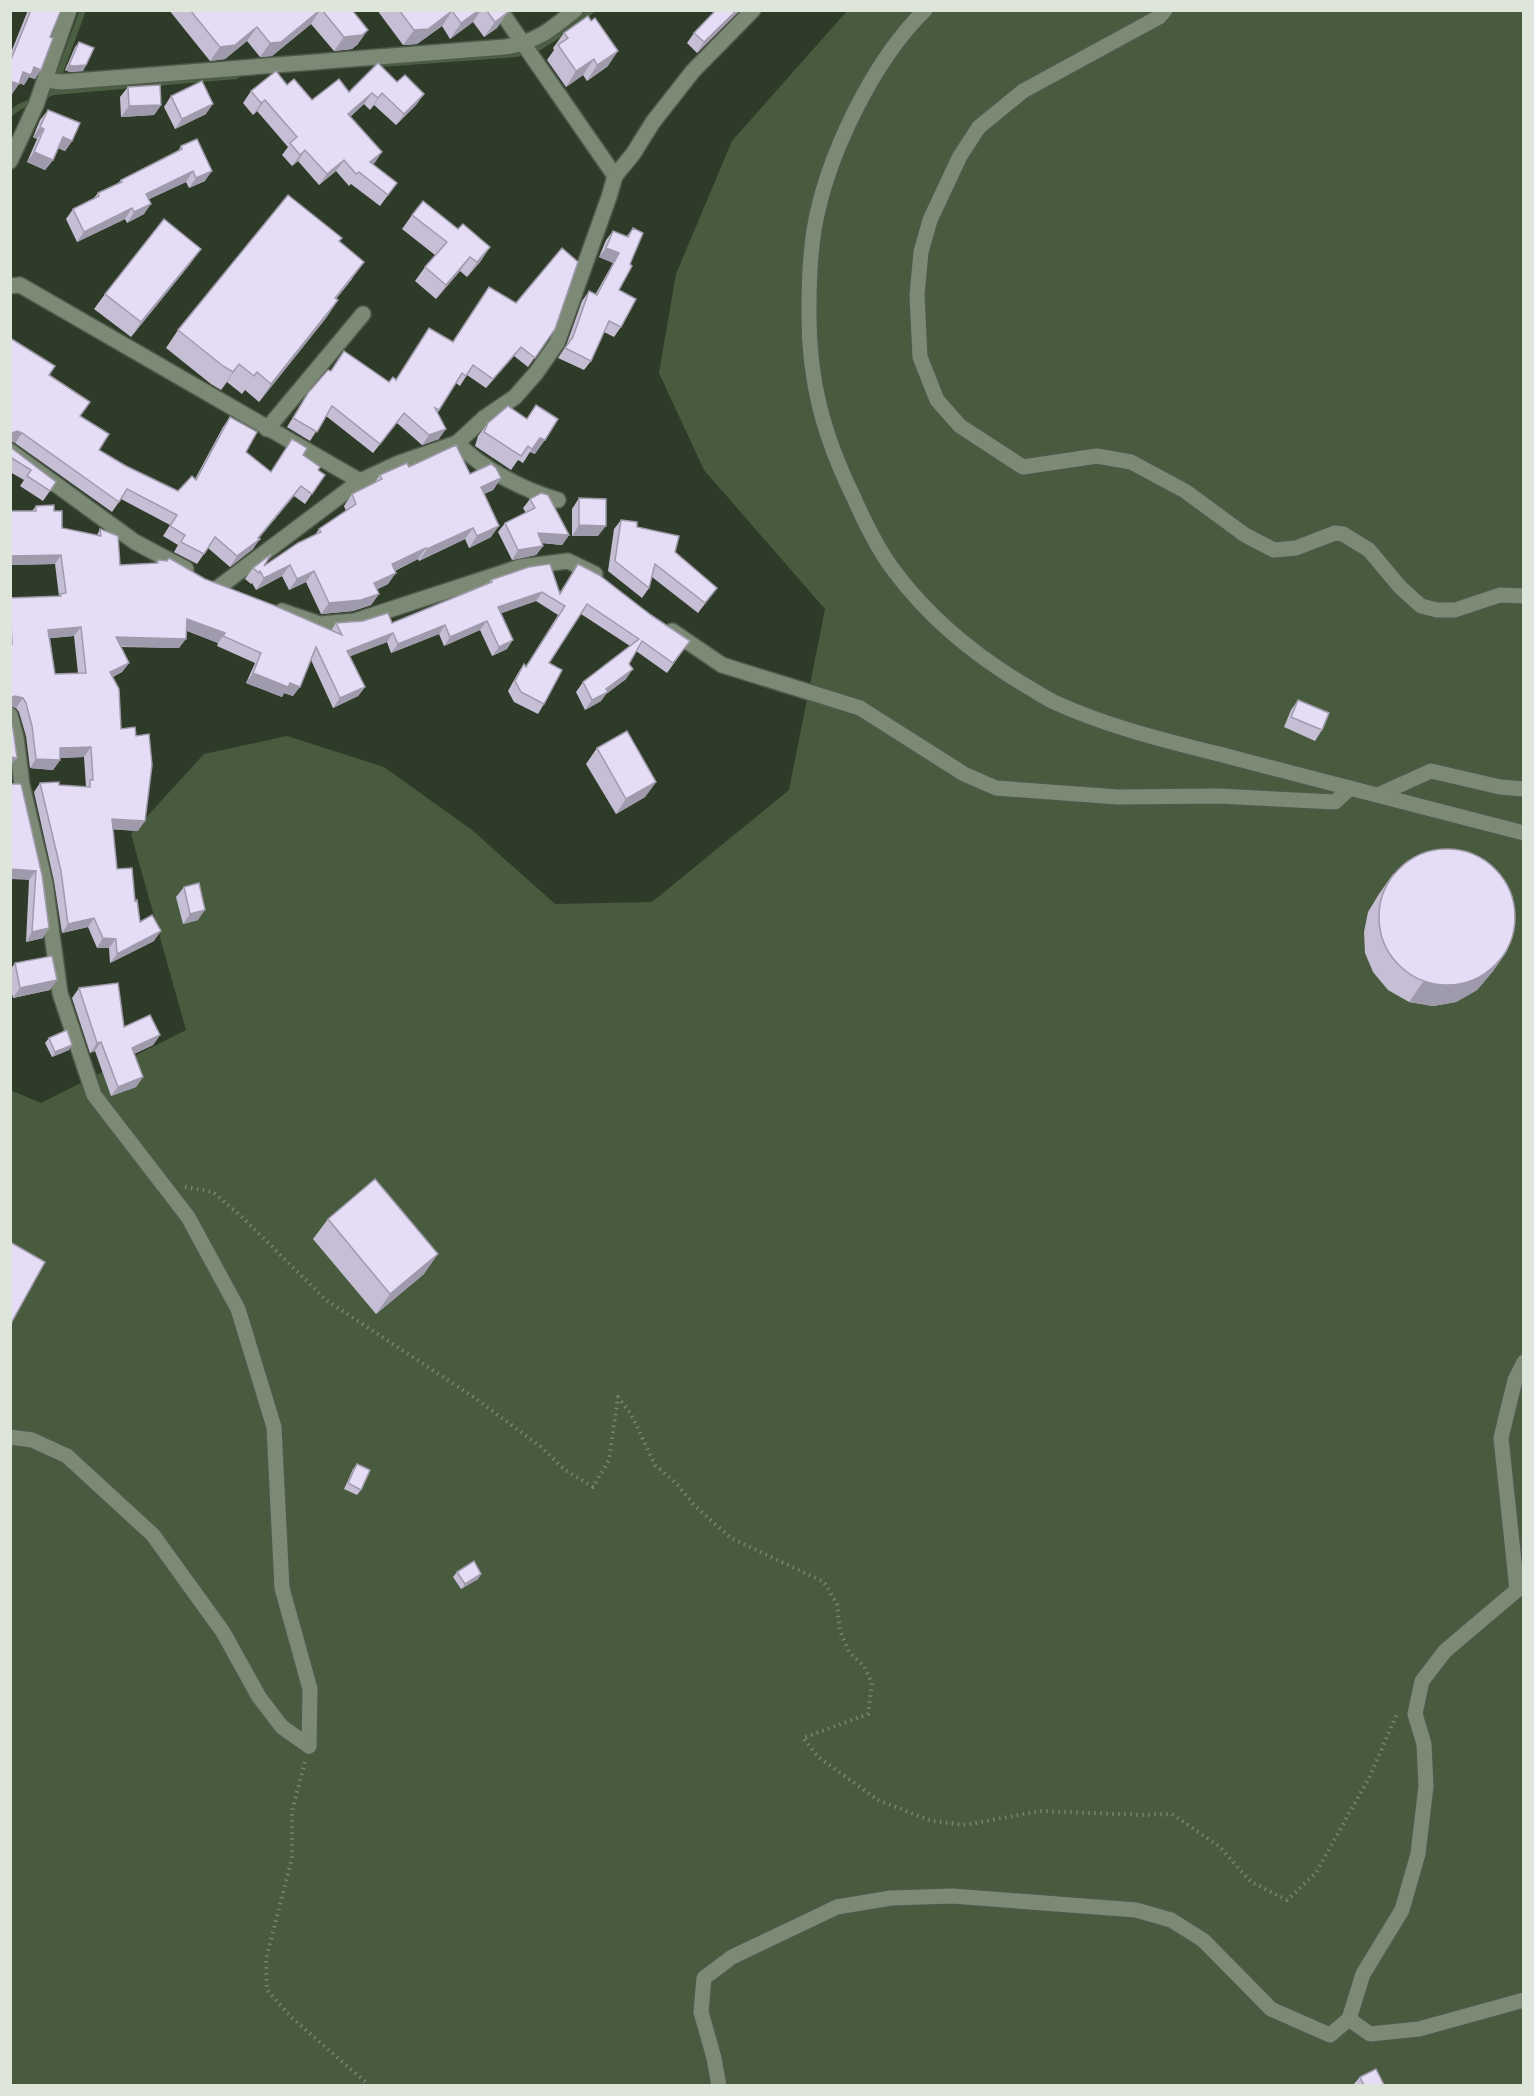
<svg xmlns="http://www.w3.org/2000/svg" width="1534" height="2096" font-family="'Exo 2',sans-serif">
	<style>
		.green { fill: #485b3f }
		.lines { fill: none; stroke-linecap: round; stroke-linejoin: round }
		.stream { stroke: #4b6042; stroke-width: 6 }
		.minor-casing { stroke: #4e594a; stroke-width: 18 }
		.tertiary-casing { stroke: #4e594a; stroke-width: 18 }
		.path { stroke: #788374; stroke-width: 4; stroke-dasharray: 1.5 4.5; stroke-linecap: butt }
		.minor { stroke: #7b8975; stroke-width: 15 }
		.tertiary { stroke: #7b8975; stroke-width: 15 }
		.wall { fill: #c5bed4; fill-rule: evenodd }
		.shaded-wall { fill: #a09bac }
		.building { fill: #e5ddf6; stroke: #a09bac; stroke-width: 1.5; fill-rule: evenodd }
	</style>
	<rect width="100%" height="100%" fill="#2f3b29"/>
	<!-- green -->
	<polygon class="green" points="847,11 1523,11 1523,2085 11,2085 10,1090 41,1103 186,1030 131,834 204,754 287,736 384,767 472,830 555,904 652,902 789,790 825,609 704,470 659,373 676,274 732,141"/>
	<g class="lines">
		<!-- stream -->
		<g class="stream">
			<polyline points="381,64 516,54 538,48 572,27 592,10"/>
			<polyline points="57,80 83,10"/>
			<polyline points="10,114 19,107 53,92 236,76"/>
		</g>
		<defs>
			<g id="minor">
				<polyline points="500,10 615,176"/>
				<polyline points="1165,10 1159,17 1023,91 979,127 960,156 930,220 921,252 917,295 920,357 937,400 960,426 1023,467 1097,456 1131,462 1185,491 1245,535 1274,550 1296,548 1335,533 1343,534 1369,550 1400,587 1421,606 1437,610 1455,610 1500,595 1524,596"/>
				<path d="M 45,80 L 62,82 L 505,47 C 535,43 552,29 575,10"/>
				<polyline points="10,161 36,105 69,10"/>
				<polyline points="10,286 20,285 360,481"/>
				<polyline points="267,429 363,314"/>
				<path d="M 457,443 C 481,468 525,491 558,500"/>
				<polyline points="10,451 135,542 186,569"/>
				<polyline points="219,587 360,481 399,463 457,443 484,418 515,397 536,373 557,343 609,197 615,176 633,154 653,122 693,71 753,10"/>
				<polyline points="282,611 320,624 355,621 520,567 568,561 595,574"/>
				<polyline points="672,631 722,665 860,708 964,774 996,788 1118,797 1218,796 1335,802 1350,788"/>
				<polyline points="10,715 16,737 22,785 45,883 60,993 94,1095 188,1217 238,1309 274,1427 282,1588 310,1689 309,1746"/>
				<polyline points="1380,794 1431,771 1500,787 1524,789"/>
				<polyline points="10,1437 32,1440 67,1456 153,1535 223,1632 259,1697 282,1727 309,1746"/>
				<polyline points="1349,2019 1370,2034 1419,2029 1524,2000"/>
				<polyline points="719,2086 714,2058 701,2012 704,1978 732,1957 837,1907 891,1898 952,1896 1136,1910 1171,1920 1203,1940 1271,2009 1330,2035 1349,2019 1363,1974 1402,1910 1418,1854 1426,1786 1424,1744 1415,1714 1422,1681 1445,1651 1517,1590 1501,1438 1515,1380 1524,1362"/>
			</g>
			<path id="tertiary" d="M 925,10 C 872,62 826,158 814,230 C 810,256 809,282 809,309 C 808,379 823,435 854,498 C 865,523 878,550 895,572 C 931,620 977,657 1028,687 C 1037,692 1047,699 1056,703 C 1120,732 1190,746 1257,764 C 1346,787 1434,810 1524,833"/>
		</defs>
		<!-- minor casing -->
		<use href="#minor" class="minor-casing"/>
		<!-- tertiary casing -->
		<use href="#tertiary" class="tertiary-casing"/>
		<!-- path -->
		<g class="path">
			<polyline points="185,1187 213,1192 241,1216 326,1300 475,1398 541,1447 565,1470 593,1487 609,1460 618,1397 631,1414 655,1465 676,1483 694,1505 731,1538 824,1582 837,1604 840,1631 849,1652 864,1666 872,1683 868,1714 803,1738 818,1757 878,1800 932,1821 966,1825 1039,1811 1143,1815 1172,1814 1220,1847 1251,1882 1287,1900 1316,1873 1370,1776 1397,1714"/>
			<polyline points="305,1762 292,1811 292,1858 266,1959 267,1990 291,2017 370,2086"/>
		</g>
		<!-- minor -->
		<use href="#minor" class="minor"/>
		<!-- tertiary -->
		<use href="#tertiary" class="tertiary"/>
	</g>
	<!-- wall -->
	<g class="wall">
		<polygon points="28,10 61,10 35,79 29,77 24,85 19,83 12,94 10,93 10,55"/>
		<polygon points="169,10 352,10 358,44 352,49 334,51 311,24 272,56 260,57 247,41 225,59 210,61"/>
		<polygon points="377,10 507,10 497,28 484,37 473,22 450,39 442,26 417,44 403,45"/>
		<polygon points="716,10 740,10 697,53 687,43 694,33"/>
		<polygon points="564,33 608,66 587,81 583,75 566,87 547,60 554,50 553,48"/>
		<polygon points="79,42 86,65 83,71 70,72 65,70 75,47"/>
		<polygon points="397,82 424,94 416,105 396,125 374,105 370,110 364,104 350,117 373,164 397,183 380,206 351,184 349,186 336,171 319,185 298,161 292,166 282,155 288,147 257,111 253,115 243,103 251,91 287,85 312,100"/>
		<polygon points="128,87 161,105 154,115 121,117 120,97"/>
		<polygon points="171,96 206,114 175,129 164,107"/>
		<polygon points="48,110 72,141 65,151 58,148 53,160 45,170 27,162 37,139 33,137 40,120"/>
		<polygon points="181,146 205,181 189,188 186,182 149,199 144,214 127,223 125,219 77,242 66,219 73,209 93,199 98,193 118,183 121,180 178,151"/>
		<polygon points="412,215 458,229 490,247 480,262 467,277 460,271 436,299 415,281 425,267 435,255 402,229"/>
		<polygon points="633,228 619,290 621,327 614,337 604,332 591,361 584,370 558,358 566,346 582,301 589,291 595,295 613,263 599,257 606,240 613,231 627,236"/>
		<polygon points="340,241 352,279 336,299 338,300 326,318 259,402 245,390 242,394 227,382 221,390 211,384 166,348 178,330"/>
		<polygon points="201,249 190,264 131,337 94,309 105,294"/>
		<polygon points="555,329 528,367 514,356 486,388 467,375 460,386 456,383 438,412 439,439 422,445 397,423 373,453 326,416 310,441 287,427 308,393 330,371 389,382 395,379 453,342"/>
		<polygon points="49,375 80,416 99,450 126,466 178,491 195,479 223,427 230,417 246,452 270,472 303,455 318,470 325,475 305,504 294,496 259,538 253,549 230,567 208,548 197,564 174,552 178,545 163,536 170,525 121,499 112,512 15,443"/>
		<polygon points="536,405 535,454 530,452 523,463 518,460 511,470 475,446 478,436 488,423 527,419"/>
		<polygon points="10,447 56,482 43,501 20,486 24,480 10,472"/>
		<polygon points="409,467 501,478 493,490 484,494 491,537 469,548 465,539 419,561 418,559 395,571 388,584 377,589 379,594 371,605 353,611 321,614 306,582 289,590 282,576 256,590 252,583 251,584 245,579 253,568 264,566 315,535 319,529 346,511 344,506 352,494 375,482 380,475"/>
		<polygon points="579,498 598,536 572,536 572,509"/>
		<polygon points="530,499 569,535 562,545 542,543 543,546 536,555 512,560 498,532 505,523 526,513 523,508"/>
		<path d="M 36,506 L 54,511 L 62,528 L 97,535 L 100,529 L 120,565 L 156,563 L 158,560 L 331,631 L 336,623 L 392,623 L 488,584 L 491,580 L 560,592 L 578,564 L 690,641 L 667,673 L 636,651 L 629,664 L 626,679 L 606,694 L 601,701 L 585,710 L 576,692 L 583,682 L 630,646 L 581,614 L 549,663 L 544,704 L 538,714 L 514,702 L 508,691 L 518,673 L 524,664 L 526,666 L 558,615 L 536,601 L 501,613 L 507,649 L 492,656 L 480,630 L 444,646 L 439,634 L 391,653 L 387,642 L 350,656 L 365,687 L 358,696 L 333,708 L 311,660 L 293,696 L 284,693 L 282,697 L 246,683 L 255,663 L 217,646 L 218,643 L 187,631 L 179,648 L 121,647 L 129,663 L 122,672 L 113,677 L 138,831 L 113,829 L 117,869 L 135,901 L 140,922 L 154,941 L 110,963 L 109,948 L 97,948 L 88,927 L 62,933 L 54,881 L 34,792 L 40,783 L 59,785 L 86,787 L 84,757 L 60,758 L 60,760 L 53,770 L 30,768 L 26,736 L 19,712 L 16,708 L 10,706 L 10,598 L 59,596 L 55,564 L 10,565 L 10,511 L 32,511 ZM 74,636 L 78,673 L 55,674 L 50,638 Z"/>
		<polygon points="621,520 637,527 675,552 717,588 698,613 652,577 649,588 642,598 608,571 614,529"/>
		<polygon points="1298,700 1322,730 1315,741 1284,727 1291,710"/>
		<polygon points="597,748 656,782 645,797 616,814 586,764"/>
		<polygon points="10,784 42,875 43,938 26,942 29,880"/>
		<polygon points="1393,874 1507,951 1493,971 1477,990 1456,1002 1433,1006 1409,1002 1388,990 1373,972 1365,953 1364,932 1368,912 1379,894"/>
		<polygon points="184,887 198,920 183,924 176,897"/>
		<polygon points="15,963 50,990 13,998 10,985 10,970"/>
		<polygon points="79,988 124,1027 160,1035 153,1045 134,1054 143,1077 136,1087 111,1096 95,1051 90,1053 72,998"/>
		<polygon points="49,1038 69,1050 52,1057 45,1043"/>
		<polygon points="328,1219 424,1274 376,1314 313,1239"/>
		<polygon points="357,1464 361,1490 357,1495 344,1489 353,1469"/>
		<polygon points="457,1572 481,1574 478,1579 461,1589 453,1577"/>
		<polygon points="1360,2077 1384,2085 1353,2085"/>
	</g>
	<!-- shaded-wall -->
	<g class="shaded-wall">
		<polygon points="320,10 311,24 272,56 260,57 270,43"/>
		<polygon points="479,10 481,10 473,22 450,39 461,23"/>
		<polygon points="737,10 740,10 697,53 704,42"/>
		<polygon points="452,11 442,26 417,44 403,45 414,30"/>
		<polygon points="508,12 497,28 484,37 495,22"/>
		<polygon points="257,27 247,41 225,59 210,61 220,47"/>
		<polygon points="368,30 358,44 352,49 334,51 344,37"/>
		<polygon points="618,51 608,66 587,81 597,65"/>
		<polygon points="594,59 583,75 566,87 576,71"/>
		<polygon points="69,65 86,65 83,71 70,72 65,70"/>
		<polygon points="34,67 41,70 35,79 29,77 24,85 17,82 23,72"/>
		<polygon points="10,81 19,84 12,94 10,93"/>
		<polygon points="372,93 364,104 340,126 348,114"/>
		<polygon points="382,93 374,105 370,110 378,98"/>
		<polygon points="424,94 416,105 396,125 404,114"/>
		<polygon points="265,100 257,111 253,115 261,103"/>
		<polygon points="213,104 206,114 175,129 182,119"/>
		<polygon points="161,105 154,115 121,117 129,106"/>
		<polygon points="40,127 44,129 37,139 33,137"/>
		<polygon points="63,137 72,141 65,151 55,147"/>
		<polygon points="305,150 298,161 292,166 300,155"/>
		<polygon points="34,152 53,160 45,170 27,162"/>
		<polygon points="382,152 374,164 363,174 370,162"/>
		<polygon points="344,160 336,171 319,185 327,174"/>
		<polygon points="193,171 186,182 139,204 146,194"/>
		<polygon points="212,171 205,181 189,188 196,178"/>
		<polygon points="151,204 144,214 127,223 134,212"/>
		<polygon points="132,208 125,219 77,242 84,232"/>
		<polygon points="490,247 480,262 467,277 477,262"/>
		<polygon points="606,248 619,253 613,263 599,257"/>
		<polygon points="201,249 190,264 131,337 141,322"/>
		<polygon points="470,257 460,271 436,299 446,285"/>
		<polygon points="364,262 352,279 323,315 335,298"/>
		<polygon points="338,300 326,318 259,402 271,384"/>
		<polygon points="521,347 514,356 486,388 493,379"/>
		<polygon points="239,364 227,382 221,390 233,372"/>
		<polygon points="446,429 439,439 422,445 429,435"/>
		<polygon points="17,431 22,433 15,443 10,441 10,434"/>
		<polygon points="540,438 545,440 535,454 530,452"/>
		<polygon points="501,478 493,490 473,499 481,487"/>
		<polygon points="301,486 294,496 255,543 260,539 253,549 230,567 237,556 258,538"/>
		<polygon points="579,525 606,526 598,536 572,536"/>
		<polygon points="499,526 491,537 469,548 477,536"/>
		<polygon points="473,528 465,539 419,561 427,549"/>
		<polygon points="538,533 569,535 562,545 532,542"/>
		<polygon points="543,546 536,555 512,560 518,550"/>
		<polygon points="426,548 418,559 384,576 392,564"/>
		<polygon points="61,555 55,564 10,565 10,556"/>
		<polygon points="290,565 282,576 256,590 264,578"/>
		<polygon points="314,571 306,582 289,590 297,579"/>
		<polygon points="396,573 388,584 366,595 374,583"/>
		<polygon points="542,592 536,601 491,617 498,607"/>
		<polygon points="379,594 371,605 353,611 321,614 329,603"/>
		<polygon points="187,619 225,633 218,643 181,628"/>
		<polygon points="487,621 480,630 444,646 450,637"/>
		<polygon points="445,625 439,634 391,653 398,644"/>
		<polygon points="81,627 74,636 42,639 48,630"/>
		<polygon points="393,633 387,642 341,660 347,651"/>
		<polygon points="116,637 186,639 179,648 110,646"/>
		<polygon points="513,640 507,649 492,656 499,647"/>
		<polygon points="129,663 122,672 104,681 110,672"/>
		<polygon points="633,669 626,679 606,694 601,701 585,710 592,700"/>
		<polygon points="253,673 290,683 300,687 293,696 284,693 282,697 246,683"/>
		<polygon points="365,687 358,696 333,708 340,698"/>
		<polygon points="15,696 23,698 16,708 10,706 10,698"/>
		<polygon points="91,747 84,757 54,758 60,748"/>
		<polygon points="10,757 17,758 10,766"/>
		<polygon points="36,759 60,760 53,770 30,768"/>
		<polygon points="656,782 645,797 616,814 626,799"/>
		<polygon points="112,819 145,821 138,831 105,829"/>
		<polygon points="10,869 36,871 29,880 10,879"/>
		<polygon points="205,910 198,920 183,924 190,914"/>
		<polygon points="94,918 88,927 62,933 68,924"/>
		<polygon points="49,928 43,938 26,942 32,932"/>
		<polygon points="161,931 154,941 110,963 117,954"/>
		<polygon points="103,938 116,939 109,948 97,948"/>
		<polygon points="1507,951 1493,971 1477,990 1456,1002 1433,1006 1409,1002 1423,982"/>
		<polygon points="57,980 50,990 13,998 20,988"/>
		<polygon points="160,1035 153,1045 125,1058 132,1048"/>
		<polygon points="101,1042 95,1051 90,1053 97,1043"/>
		<polygon points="72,1045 69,1050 52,1057 55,1052"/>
		<polygon points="143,1077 136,1087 111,1096 118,1087"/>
		<polygon points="438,1254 424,1274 376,1314 390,1294"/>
		<polygon points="481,1574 478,1579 461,1589 465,1584"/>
	</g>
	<!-- building -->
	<g class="building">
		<polygon points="31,10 61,10 50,37 53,38 41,70 34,67 31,75 23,72 19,84 10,81 10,62"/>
		<polygon points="190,10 320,10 281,42 270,43 257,27 235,45 220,47"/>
		<polygon points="322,10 352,10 368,30 362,35 344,37"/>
		<polygon points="399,10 479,10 461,23 452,11 428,29 414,30"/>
		<polygon points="486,10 507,10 508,12 495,22"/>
		<polygon points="716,10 737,10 704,42 694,33"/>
		<polygon points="588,16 591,21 595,18 618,51 597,65 594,59 576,71 558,45 568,38 564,33"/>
		<polygon points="79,42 94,48 86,65 73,66 69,65"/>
		<polygon points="378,63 397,82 405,75 424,94 404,114 382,93 378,98 372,93 348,114 382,152 370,162 397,183 388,195 359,172 356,174 344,160 327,174 305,150 300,155 290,143 297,137 265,100 261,103 251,91 276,71 287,85 294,79 312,100 339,79 349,92"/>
		<polygon points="202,81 213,104 182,119 171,96"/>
		<polygon points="160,85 161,105 129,106 128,87"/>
		<polygon points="48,110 80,123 72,141 63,137 53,160 34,152 44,129 40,127"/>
		<polygon points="197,139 212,171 196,178 193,171 146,194 151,204 134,212 132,208 84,232 73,209 99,196 98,193 122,182 121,180 182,149 181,146"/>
		<polygon points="288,195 342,238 339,241 364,262 335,298 338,300 271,384 257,372 254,376 239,364 233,372 223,366 178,330"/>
		<polygon points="423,201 458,229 463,224 490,247 477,262 470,257 446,285 425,267 447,242 412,215"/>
		<polygon points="164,219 201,249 141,322 105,294"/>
		<polygon points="633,228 643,233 630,264 632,266 619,290 636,299 621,327 609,321 591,361 565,348 573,337 589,291 597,295 619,253 606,248 613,231 628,237"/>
		<polygon points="562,248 578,262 555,329 535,358 521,347 493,379 473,365 466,376 462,373 439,410 435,408 446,429 429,435 404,413 380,444 332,406 317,432 293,418 308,393 328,370 331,371 344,351 389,382 393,377 396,380 429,328 453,342 489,287 516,303"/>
		<polygon points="10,338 55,366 49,375 90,402 80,416 109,434 99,450 126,466 178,491 192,476 196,480 230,417 257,432 246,452 271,472 292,439 307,448 303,455 320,467 318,470 325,475 312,494 301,486 258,538 260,539 237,556 215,537 204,554 181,542 185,535 170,526 177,515 127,489 119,502 22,433 17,431 10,434"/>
		<polygon points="536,405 558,419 545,440 540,438 532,449 528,446 521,456 484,432 488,423 508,406 527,419"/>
		<polygon points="456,445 470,474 491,464 496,468 501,478 481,487 499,526 477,536 473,528 427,549 426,548 392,564 396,573 374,583 379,594 361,600 329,603 314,571 297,579 290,565 264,578 260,571 259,573 253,568 271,554 264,566 298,543 321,532 319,529 356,504 352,494 382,479 380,475 407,463 409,467"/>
		<polygon points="10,447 56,482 50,491 27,476 31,470 10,457"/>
		<polygon points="541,493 548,495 569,535 538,533 543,546 518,550 505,523 535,508 530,499"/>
		<polygon points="579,498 606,499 606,526 579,525"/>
		<path d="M 54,505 L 54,511 L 62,511 L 62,528 L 101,536 L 100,529 L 118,536 L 120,565 L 158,563 L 158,560 L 167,561 L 169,558 L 205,579 L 273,605 L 342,635 L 336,623 L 363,621 L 388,613 L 392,623 L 492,582 L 491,580 L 529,567 L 550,564 L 560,594 L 578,564 L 599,575 L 652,616 L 690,641 L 673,663 L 642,641 L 629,664 L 633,669 L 606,689 L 608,692 L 592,700 L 583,682 L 639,639 L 587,604 L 549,663 L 562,670 L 544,704 L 521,692 L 515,681 L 524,664 L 526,667 L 565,606 L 542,592 L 498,607 L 513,640 L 499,647 L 487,621 L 450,637 L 445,625 L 398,644 L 393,633 L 347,651 L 365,687 L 340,698 L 316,647 L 300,687 L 290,683 L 288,687 L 253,673 L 261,653 L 223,636 L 225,633 L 187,619 L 186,639 L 116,637 L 129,663 L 110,672 L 119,689 L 121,729 L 135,727 L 136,736 L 149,734 L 152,765 L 145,821 L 112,819 L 117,869 L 132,868 L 135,901 L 137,900 L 140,922 L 152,915 L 161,931 L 117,954 L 116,939 L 103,938 L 94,918 L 68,924 L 61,871 L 40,783 L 59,782 L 59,785 L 90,787 L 90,780 L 93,780 L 91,747 L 60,748 L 60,760 L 36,759 L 32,726 L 26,703 L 23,698 L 15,696 L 10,698 L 10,644 L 12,644 L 10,598 L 61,596 L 60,594 L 66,593 L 61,555 L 10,556 L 10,511 L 36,511 L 36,506 ZM 81,627 L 86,673 L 55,674 L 48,630 Z"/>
		<polygon points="621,520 637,522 637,527 679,536 675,552 717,588 705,603 655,564 649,588 615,561"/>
		<polygon points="1298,700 1329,713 1322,730 1291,717"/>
		<polygon points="10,720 13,729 17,758 10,757"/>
		<polygon points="627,731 656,782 626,799 597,748"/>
		<polygon points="10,784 21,784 42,875 49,928 32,932 36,871 10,869"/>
		<circle cx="1447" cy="917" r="68"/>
		<polygon points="199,883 205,910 190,914 184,887"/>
		<polygon points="52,956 57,980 20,988 15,963"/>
		<polygon points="118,983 124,1027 150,1015 160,1035 132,1048 143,1077 118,1087 101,1042 97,1043 79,988"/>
		<polygon points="67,1030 72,1045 55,1052 49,1038"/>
		<polygon points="375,1179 438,1254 390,1294 328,1219"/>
		<polygon points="10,1242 45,1262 10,1325"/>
		<polygon points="357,1464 370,1470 361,1490 348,1483"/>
		<polygon points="474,1561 481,1574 465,1584 457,1572"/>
		<polygon points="1376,2069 1384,2085 1364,2085 1360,2077"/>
	</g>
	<!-- border -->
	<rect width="1534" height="2096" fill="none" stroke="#dee6db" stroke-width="24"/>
</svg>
